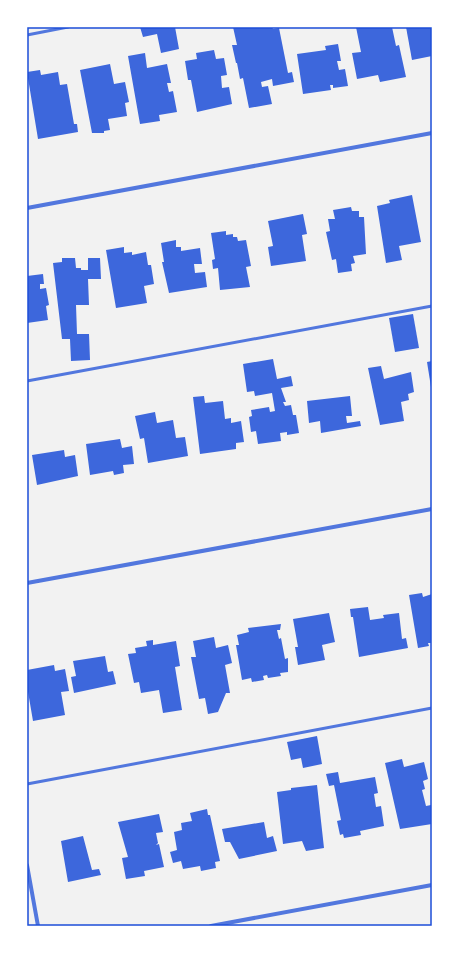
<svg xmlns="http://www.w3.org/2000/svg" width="459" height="953" font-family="Rubik,sans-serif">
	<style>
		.building { fill: #3d67dc }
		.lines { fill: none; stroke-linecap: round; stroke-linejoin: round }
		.service { stroke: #5277de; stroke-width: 3 }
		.minor { stroke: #5277de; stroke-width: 4 }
		.neatline { fill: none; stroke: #1d4ed8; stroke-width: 1.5 }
	</style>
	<rect width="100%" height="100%" fill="#f2f2f2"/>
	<!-- building -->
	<g class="building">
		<polygon points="140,27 175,27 179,49 161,53 157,34 143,37"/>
		<polygon points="233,27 272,27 273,29 279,28 288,73 292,72 294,82 273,86 272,79 261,82 262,87 268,86 272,104 249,108 243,78 240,79 237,63 236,63 232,45 237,45"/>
		<polygon points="356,27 392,27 396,46 399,45 406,77 380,82 378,75 357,79 352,53 361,52"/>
		<polygon points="406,27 432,27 432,56 412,60"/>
		<polygon points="338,44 341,61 337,61 339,70 345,69 348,86 333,88 333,85 330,85 331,90 303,94 297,54 326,50 325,46"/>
		<polygon points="214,50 216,59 224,58 227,75 221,76 222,88 229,87 232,104 197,112 191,80 188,80 185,61 197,59 196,53"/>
		<polygon points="145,53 147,68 167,64 171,83 167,83 169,92 173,91 177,112 159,115 160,121 140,124 128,56"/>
		<polygon points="110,64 114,84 125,82 129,102 125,103 127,116 108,119 110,130 104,131 104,133 92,133 80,70"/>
		<polygon points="40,70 41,75 58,72 60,85 67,84 74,124 77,124 78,132 38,139 27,72"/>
		<polygon points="412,195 421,242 399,246 402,260 386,263 377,206 390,203 389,200"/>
		<polygon points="351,207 352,211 359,211 359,217 364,217 366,254 353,256 355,263 351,264 352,271 338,273 336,259 332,260 326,232 330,231 328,219 335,219 333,210"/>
		<polygon points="303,214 307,234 302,235 306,261 271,266 268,247 273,246 268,221"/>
		<polygon points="226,231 226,235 233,234 233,237 237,237 238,241 246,240 251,266 246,267 250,287 220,290 218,268 213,269 212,260 215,259 211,233"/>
		<polygon points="176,240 176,247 181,247 181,251 200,248 202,264 194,264 195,273 205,272 207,287 169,293 162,262 164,262 161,243"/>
		<polygon points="124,247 124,253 132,252 132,255 146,252 148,265 151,265 154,284 144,286 147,303 116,308 106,250"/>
		<polygon points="62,258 75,258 76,268 81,268 81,270 88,270 88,258 100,258 101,279 88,279 89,305 76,305 77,334 89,334 90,360 71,361 70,339 62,339 53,263 62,262"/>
		<polygon points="43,274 44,284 40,284 40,289 46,288 49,305 46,306 48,320 27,323 27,276"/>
		<polygon points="413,314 419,348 395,352 389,318"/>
		<polygon points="273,359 277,379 291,376 293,386 281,388 286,402 283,402 285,406 291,405 293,415 296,415 299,433 287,435 287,432 280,433 281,441 258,444 256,431 251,432 249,417 252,416 251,410 269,407 270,412 275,411 272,393 255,396 254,391 247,392 243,364"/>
		<polygon points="432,361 432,387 431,387 427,362"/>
		<polygon points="381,366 384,379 411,372 414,392 408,394 409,400 401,402 404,421 380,425 368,368"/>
		<polygon points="204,396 205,403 223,401 225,419 231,418 231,423 241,421 244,442 236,443 236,449 200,454 193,397"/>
		<polygon points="350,396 352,416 346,416 347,423 360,421 361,426 321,433 320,421 309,423 307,401"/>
		<polygon points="155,412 157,423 173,420 176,438 185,437 188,456 148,463 144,438 140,439 135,416"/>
		<polygon points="120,439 122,448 132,446 134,464 123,465 124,473 114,475 113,471 90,475 86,444"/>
		<polygon points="64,450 65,457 75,455 78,476 37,485 32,455"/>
		<polygon points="422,593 423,597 432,594 432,643 428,643 429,646 418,648 409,595"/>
		<polygon points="368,607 370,620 384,618 383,615 399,613 402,639 406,638 408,648 359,657 353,617 351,617 350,609"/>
		<polygon points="329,613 335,642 322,645 325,660 298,665 295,647 298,647 293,619"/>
		<polygon points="281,624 280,630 277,630 279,639 281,638 285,659 288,658 288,672 280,673 281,676 268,678 267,675 263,676 264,680 252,682 251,678 242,680 236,645 239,645 237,635 249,632 248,628"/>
		<polygon points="214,637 216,648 228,645 232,663 225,665 230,693 226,693 218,712 208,714 205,698 199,699 191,657 196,657 193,641"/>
		<polygon points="153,640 153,645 176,641 180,666 175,667 182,710 163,713 159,690 141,693 139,682 134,683 128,654 136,653 135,648 147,646 146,641"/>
		<polygon points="105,656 108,672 113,671 116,684 74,693 71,677 76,676 73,661"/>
		<polygon points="54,665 55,671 65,669 69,691 61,692 65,715 33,721 27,686 27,670"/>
		<polygon points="317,736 322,764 303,768 301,758 291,760 287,742"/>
		<polygon points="402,759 404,767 424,762 428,779 423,781 425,789 422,790 426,806 431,805 432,824 400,829 385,763"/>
		<polygon points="338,772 340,783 375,777 378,793 374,794 376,807 381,806 384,826 360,831 361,835 344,838 343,834 340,835 337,821 341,820 334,785 329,786 326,774"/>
		<polygon points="317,785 324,848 306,851 302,841 283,844 277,792 291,790 291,788"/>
		<polygon points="207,809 208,815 210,815 220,861 215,862 216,868 201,871 200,866 183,869 181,861 173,863 170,852 177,850 174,832 182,830 181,823 192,821 190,813"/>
		<polygon points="159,814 163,832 156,833 158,843 156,845 159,844 164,867 144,871 145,876 126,879 122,858 128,857 118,822"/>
		<polygon points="264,822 267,838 273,836 277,851 239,859 230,842 225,842 222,829"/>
		<polygon points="83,836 92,870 99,869 101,875 68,882 61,841"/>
	</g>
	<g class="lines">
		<!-- service -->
		<g class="service">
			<polyline points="27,35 68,27"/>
			<polyline points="27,381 432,306"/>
			<polyline points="27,784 432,708"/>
		</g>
		<!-- minor -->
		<g class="minor">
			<polyline points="27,208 432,133"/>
			<polyline points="27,583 432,509"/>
			<polyline points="27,865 38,926"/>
			<polyline points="211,926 432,885"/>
		</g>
	</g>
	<!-- border -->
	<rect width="459" height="953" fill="none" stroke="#ffffff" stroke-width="56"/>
	<rect x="28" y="28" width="403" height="897" class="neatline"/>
</svg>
